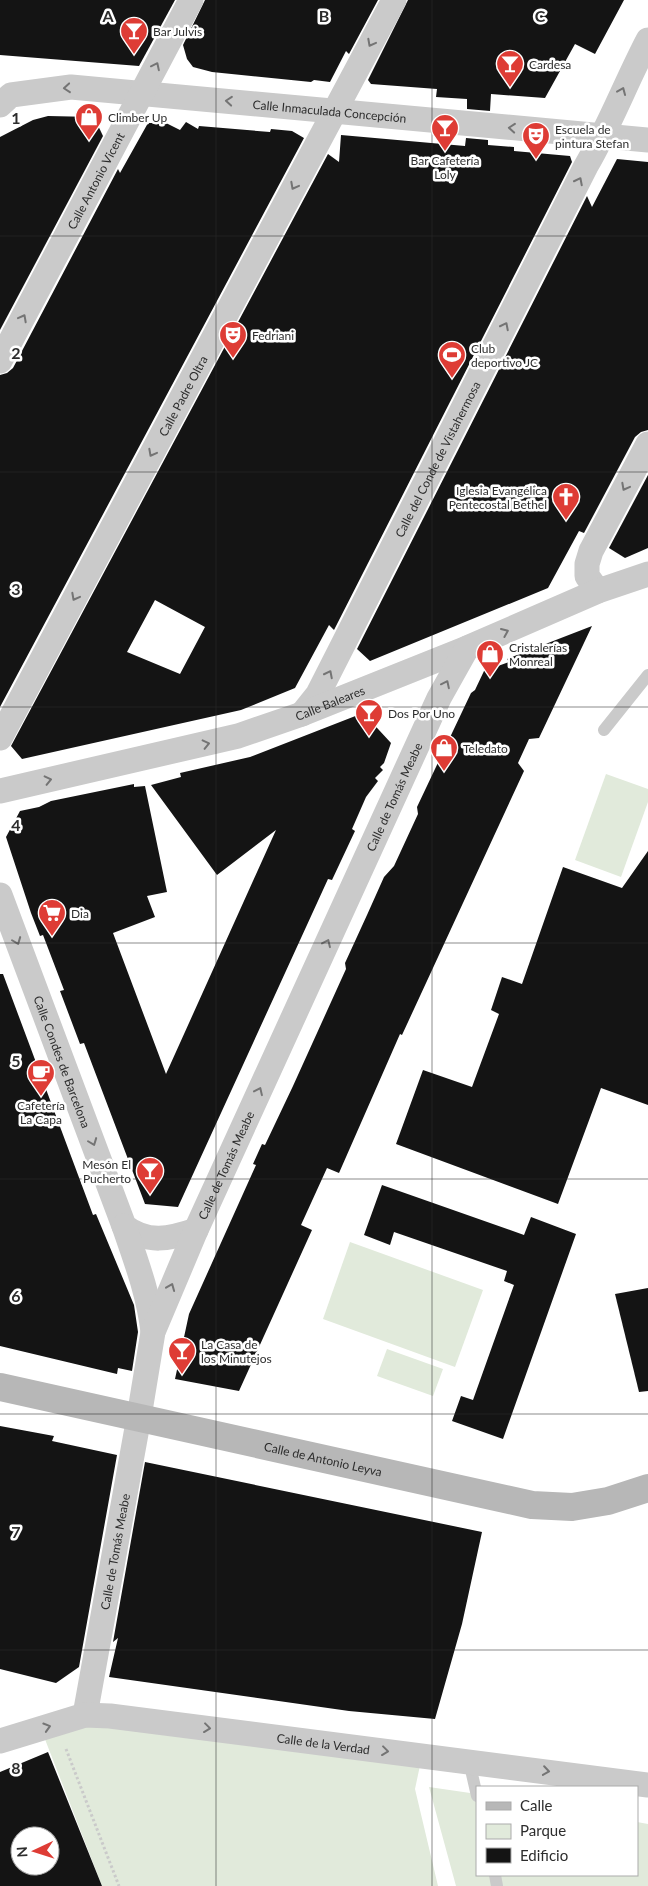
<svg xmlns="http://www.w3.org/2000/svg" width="648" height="1886" font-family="Lato,sans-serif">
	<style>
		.green { fill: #e1eadb }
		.building { fill: #141414; fill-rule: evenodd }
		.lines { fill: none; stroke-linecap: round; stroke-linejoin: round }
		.path { stroke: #cacaca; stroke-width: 3; stroke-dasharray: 2.5 2.5; stroke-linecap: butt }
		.lane { stroke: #cacaca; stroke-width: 12 }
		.street { stroke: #cacaca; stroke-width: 25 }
		.secondary { stroke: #b7b7b7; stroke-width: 28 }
		.oneway { stroke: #747474 }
		.grid { fill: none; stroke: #2d2d2d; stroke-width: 1; stroke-opacity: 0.55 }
		.labels { text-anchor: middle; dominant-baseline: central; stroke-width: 5; stroke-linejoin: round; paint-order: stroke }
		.poi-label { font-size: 12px; fill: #2d2d2d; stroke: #fff; text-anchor: start }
		.street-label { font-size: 12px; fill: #2d2d2d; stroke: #fff }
		.grid-label { font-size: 16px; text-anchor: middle; font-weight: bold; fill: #2d2d2d; stroke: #fff; stroke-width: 5; stroke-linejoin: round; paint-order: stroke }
	</style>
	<rect width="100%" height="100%" fill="#fff"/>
	<!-- green -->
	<g class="green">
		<polygon points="606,774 648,789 648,802 621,877 575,860"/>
		<polygon points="350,1242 483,1290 455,1367 323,1319"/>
		<polygon points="387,1349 443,1369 433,1396 377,1376"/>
		<polygon points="85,1715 422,1756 415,1789 438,1886 102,1886 41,1729"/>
		<polygon points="429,1787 477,1794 477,1875 637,1875 637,1822 648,1824 648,1886 456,1886"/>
	</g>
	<!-- building -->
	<g class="building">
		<polygon points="0,0 175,0 139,66 0,55"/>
		<polygon points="205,0 378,0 349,54 346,51 330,82 314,80 311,82 212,72 193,67 187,59 183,45"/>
		<polygon points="408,0 624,0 595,54 575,44 545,98 491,94 490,111 467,109 467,99 436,97 437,89 371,84 368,80"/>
		<polygon points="48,116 94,117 103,136 0,330 0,137 33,120"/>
		<polygon points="162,121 180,130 186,122 198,129 199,126 270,132 271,129 292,131 304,138 0,707 0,375 7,373 13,368 118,169 120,173 148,123 159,123"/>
		<path d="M 341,135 L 465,146 L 466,138 L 488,140 L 488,145 L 514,147 L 514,151 L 570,156 L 572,162 L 334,630 L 329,625 L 295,688 L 241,710 L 22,759 L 11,746 L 328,154 L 339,162 ZM 155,600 L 205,627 L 180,674 L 127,652 Z"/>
		<polygon points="617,159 648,162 648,430 641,432 635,437 584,533 579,531 548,588 370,661 357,649 587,196 592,207"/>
		<polygon points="648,475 648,548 625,558 609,548"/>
		<polygon points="592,626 539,738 529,739 518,763 524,771 402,1035 400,1034 339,1173 327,1168 301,1225 312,1230 239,1391 175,1379 189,1314 256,1165 253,1164 262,1144 265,1145 293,1086 346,969 345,963 367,915 384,877 394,866 418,814 417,807 471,693 475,690 484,671 509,662 507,659"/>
		<polygon points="358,715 362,719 367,717 391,743 384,763 380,767 383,770 375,778 378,781 366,797 352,829 355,831 332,880 328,879 178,1207 145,1204 84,1043 80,1044 60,991 64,990 43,935 40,936 31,913 6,837 20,811 39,807 51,801 134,784 134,787 145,786 167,892 147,896 155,917 113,933 166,1074 276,830 217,875 151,785 181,777 180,773 250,757"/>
		<polygon points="648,851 648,1105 601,1088 558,1204 396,1144 423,1070 472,1087 499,1014 491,1010 502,977 522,984 563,867 622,888"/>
		<polygon points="0,974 3,974 93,1215 96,1214 134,1305 138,1332 132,1371 118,1368 117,1374 0,1346"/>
		<polygon points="382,1185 524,1235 531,1217 576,1234 503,1439 452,1421 461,1396 473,1400 514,1285 504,1281 507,1271 394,1232 390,1245 364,1235"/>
		<polygon points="648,1288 648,1391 639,1392 615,1294"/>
		<polygon points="0,1426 54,1436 52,1441 117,1455 79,1667 56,1683 0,1669"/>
		<polygon points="145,1462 482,1532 462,1624 435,1719 349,1711 109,1677 118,1638 113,1642"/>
		<path d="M 48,1752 L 102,1886 L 0,1886 L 0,1772 ZM 20,1836 L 50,1836 L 50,1866 L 20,1866 Z"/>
	</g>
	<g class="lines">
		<!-- path -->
		<polyline class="path" points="66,1749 119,1886"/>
		<!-- lane -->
		<g class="lane">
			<polyline points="604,730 648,675"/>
			<polyline points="469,1761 477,1796"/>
			<polyline points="495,1875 497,1886"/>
		</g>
		<!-- street -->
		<g class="street">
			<path id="s1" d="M 0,105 L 11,95 L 71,87 L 648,140"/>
			<path id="s2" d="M 0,361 L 191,0"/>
			<polyline points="598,591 587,576 587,564 591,551 648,444"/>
			<path id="s3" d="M 302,714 L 318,694 L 586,166 C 610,125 626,82 648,40"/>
			<path id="s4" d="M 0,738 L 394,0"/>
			<path id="s5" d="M 0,791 L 238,736 L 302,714 L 467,648 L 598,591 L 648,574"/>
			<path id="s6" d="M 0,895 L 124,1226 C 147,1244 170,1239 196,1230"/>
			<path d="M 124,1226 C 136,1261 149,1295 153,1332"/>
			<path id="s7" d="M 85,1715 L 139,1417 L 153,1332 L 196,1230 L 439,698 L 467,648"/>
			<path id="s8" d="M 0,1741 L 85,1715 L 110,1716 L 648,1785"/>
		</g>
		<!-- secondary -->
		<path class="secondary" id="s9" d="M 0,1387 L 532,1505 L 572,1507 L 608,1501 L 648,1488"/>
	</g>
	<!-- one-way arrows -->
	<defs><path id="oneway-chevron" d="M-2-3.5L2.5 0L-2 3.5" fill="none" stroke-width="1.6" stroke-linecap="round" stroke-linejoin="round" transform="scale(1.25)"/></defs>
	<g class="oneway">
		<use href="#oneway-chevron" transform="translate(371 43) rotate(118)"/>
		<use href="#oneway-chevron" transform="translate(156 66) rotate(-64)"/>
		<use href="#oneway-chevron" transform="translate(67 88) rotate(175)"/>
		<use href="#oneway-chevron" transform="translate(622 91) rotate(-67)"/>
		<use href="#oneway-chevron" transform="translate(229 101) rotate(-175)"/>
		<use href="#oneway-chevron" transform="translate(512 128) rotate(-175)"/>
		<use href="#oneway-chevron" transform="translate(579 181) rotate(-63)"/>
		<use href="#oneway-chevron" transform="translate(294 186) rotate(118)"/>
		<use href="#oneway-chevron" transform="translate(23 318) rotate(-62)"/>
		<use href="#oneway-chevron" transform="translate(505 326) rotate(-63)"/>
		<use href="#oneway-chevron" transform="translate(152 453) rotate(118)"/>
		<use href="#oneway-chevron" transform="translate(625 487) rotate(118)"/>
		<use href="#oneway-chevron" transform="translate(75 597) rotate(118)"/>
		<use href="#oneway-chevron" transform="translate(505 632) rotate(-23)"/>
		<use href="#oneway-chevron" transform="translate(329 674) rotate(-63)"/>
		<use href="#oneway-chevron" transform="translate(446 684) rotate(-64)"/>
		<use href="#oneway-chevron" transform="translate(206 744) rotate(-13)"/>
		<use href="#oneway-chevron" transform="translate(48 780) rotate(-13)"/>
		<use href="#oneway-chevron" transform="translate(17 941) rotate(69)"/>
		<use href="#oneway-chevron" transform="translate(327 943) rotate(-65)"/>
		<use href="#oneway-chevron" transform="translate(259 1091) rotate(-65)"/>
		<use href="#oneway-chevron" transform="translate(93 1142) rotate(69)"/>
		<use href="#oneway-chevron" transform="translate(171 1287) rotate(-68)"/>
		<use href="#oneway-chevron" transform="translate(47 1727) rotate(-17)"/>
		<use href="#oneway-chevron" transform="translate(207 1728) rotate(7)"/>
		<use href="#oneway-chevron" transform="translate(385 1751) rotate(7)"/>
		<use href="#oneway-chevron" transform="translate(546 1771) rotate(8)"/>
	</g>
	<!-- grid -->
	<path class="grid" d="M 216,0 L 216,1886M 432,0 L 432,1886M 0,236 L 648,236M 0,472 L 648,472M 0,707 L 648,707M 0,943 L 648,943M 0,1179 L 648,1179M 0,1414 L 648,1414M 0,1650 L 648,1650"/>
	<!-- icons -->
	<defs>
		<symbol id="bar-pin" viewBox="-11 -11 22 30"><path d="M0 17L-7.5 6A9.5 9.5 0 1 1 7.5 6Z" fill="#de3c35" stroke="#fff"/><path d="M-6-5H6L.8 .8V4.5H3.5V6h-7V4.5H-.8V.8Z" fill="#fff"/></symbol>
		<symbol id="shop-pin" viewBox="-11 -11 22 30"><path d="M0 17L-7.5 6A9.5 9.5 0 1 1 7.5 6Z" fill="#de3c35" stroke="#fff"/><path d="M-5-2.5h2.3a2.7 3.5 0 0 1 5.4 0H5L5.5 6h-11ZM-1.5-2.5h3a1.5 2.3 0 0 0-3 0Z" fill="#fff"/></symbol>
		<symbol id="theatre-pin" viewBox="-11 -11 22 30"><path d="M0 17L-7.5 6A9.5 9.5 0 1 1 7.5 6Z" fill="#de3c35" stroke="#fff"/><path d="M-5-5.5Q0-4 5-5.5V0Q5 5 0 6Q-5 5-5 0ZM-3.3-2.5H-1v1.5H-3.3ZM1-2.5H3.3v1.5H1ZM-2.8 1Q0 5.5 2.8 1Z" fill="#fff"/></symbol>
		<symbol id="stadium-pin" viewBox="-11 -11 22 30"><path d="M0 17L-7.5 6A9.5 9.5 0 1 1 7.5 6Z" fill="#de3c35" stroke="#fff"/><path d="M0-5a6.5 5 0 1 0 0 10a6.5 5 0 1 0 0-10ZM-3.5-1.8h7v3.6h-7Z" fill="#fff"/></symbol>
		<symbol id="church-pin" viewBox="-11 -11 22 30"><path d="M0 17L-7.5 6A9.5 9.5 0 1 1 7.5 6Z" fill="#de3c35" stroke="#fff"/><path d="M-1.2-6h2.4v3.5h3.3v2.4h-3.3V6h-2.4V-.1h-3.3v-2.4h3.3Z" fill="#fff"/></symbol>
		<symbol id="supermarket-pin" viewBox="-11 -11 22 30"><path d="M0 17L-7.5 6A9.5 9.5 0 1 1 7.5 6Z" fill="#de3c35" stroke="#fff"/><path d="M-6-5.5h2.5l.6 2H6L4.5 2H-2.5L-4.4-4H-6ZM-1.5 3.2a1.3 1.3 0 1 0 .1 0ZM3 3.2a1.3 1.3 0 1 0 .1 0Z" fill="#fff"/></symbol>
		<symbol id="cafe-pin" viewBox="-11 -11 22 30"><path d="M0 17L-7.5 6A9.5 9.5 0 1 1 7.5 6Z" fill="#de3c35" stroke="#fff"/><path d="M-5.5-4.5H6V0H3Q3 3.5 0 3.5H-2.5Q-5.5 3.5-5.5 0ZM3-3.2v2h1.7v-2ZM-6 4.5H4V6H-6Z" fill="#fff"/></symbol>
	</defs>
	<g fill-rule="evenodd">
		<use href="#bar-pin" x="118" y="15" width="32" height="43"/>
		<use href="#bar-pin" x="494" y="48" width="32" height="43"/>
		<use href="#shop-pin" x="73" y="101" width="32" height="43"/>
		<use href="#bar-pin" x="429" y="112" width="32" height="43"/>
		<use href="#theatre-pin" x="520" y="120" width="32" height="43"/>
		<use href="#theatre-pin" x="217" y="319" width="32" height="43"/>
		<use href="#stadium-pin" x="436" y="339" width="32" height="43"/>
		<use href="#church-pin" x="550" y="481" width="32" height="43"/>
		<use href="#shop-pin" x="474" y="638" width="32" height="43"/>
		<use href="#bar-pin" x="353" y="697" width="32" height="43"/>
		<use href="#shop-pin" x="428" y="732" width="32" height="43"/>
		<use href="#supermarket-pin" x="36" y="897" width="32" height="43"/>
		<use href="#cafe-pin" x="25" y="1057" width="32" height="43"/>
		<use href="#bar-pin" x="134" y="1155" width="32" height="43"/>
		<use href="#bar-pin" x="166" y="1335" width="32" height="43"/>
	</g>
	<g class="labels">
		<!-- poi labels -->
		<g class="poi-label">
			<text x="153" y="31">Bar Julvis</text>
			<text x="529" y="64">Cardesa</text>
			<text x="108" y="117">Climber Up</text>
			<text x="555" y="129">Escuela de<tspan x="555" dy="14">pintura Stefan</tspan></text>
			<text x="445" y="160" text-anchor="middle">Bar Cafetería<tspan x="445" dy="14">Loly</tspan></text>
			<text x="252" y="335">Fedriani</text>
			<text x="471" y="348">Club<tspan x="471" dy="14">deportivo JC</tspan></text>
			<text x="547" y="490" text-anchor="end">Iglesia Evangélica<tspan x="547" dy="14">Pentecostal Bethel</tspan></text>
			<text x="509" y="647">Cristalerías<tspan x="509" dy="14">Monreal</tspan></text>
			<text x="388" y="713">Dos Por Uno</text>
			<text x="463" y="748">Teledato</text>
			<text x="71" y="913">Dia</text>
			<text x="41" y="1105" text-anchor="middle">Cafetería<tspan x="41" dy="14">La Capa</tspan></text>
			<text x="131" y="1164" text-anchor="end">Mesón El<tspan x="131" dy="14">Pucherto</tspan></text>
			<text x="201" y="1344">La Casa de<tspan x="201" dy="14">los Minutejos</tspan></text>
		</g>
		<!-- street labels -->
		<g class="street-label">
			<text stroke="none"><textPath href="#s1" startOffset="335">Calle Inmaculada Concepción</textPath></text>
			<text stroke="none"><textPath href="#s2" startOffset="204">Calle Antonio Vicent</textPath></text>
			<text stroke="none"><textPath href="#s4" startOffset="388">Calle Padre Oltra</textPath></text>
			<text stroke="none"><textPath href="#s3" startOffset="289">Calle del Conde de Vistahermosa</textPath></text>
			<text stroke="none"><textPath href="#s5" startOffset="342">Calle Baleares</textPath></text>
			<text stroke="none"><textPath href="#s7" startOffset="976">Calle de Tomás Meabe</textPath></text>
			<text stroke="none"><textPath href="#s6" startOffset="178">Calle Condes de Barcelona</textPath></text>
			<text stroke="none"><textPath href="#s7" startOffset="571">Calle de Tomás Meabe</textPath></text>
			<text stroke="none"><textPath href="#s9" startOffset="331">Calle de Antonio Leyva</textPath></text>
			<text stroke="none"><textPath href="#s7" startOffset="166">Calle de Tomás Meabe</textPath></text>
			<text stroke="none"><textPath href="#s8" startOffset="329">Calle de la Verdad</textPath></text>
		</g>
	</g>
	<g class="grid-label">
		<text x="108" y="22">A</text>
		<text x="324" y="22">B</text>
		<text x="540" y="22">C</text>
		<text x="16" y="124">1</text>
		<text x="16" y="359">2</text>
		<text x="16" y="595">3</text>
		<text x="16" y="831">4</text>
		<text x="16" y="1067">5</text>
		<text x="16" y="1302">6</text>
		<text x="16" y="1538">7</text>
		<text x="16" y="1774">8</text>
	</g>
	<!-- legend -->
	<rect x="476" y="1786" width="162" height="90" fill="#ffffff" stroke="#ababab"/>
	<rect x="486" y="1802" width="25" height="8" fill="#b7b7b7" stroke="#ababab"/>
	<text x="520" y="1811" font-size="15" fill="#2d2d2d">Calle</text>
	<rect x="486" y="1824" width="25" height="15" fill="#e1eadb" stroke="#ababab"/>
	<text x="520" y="1836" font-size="15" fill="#2d2d2d">Parque</text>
	<rect x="486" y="1848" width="25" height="15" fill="#141414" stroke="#ababab"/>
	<text x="520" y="1861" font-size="15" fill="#2d2d2d">Edificio</text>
	<!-- north arrow -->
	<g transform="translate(35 1851) rotate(266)"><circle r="24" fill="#ffffff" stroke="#ababab"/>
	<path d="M0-4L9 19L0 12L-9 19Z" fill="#de3c35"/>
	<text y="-8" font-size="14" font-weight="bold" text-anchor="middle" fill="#2d2d2d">N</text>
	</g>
</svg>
